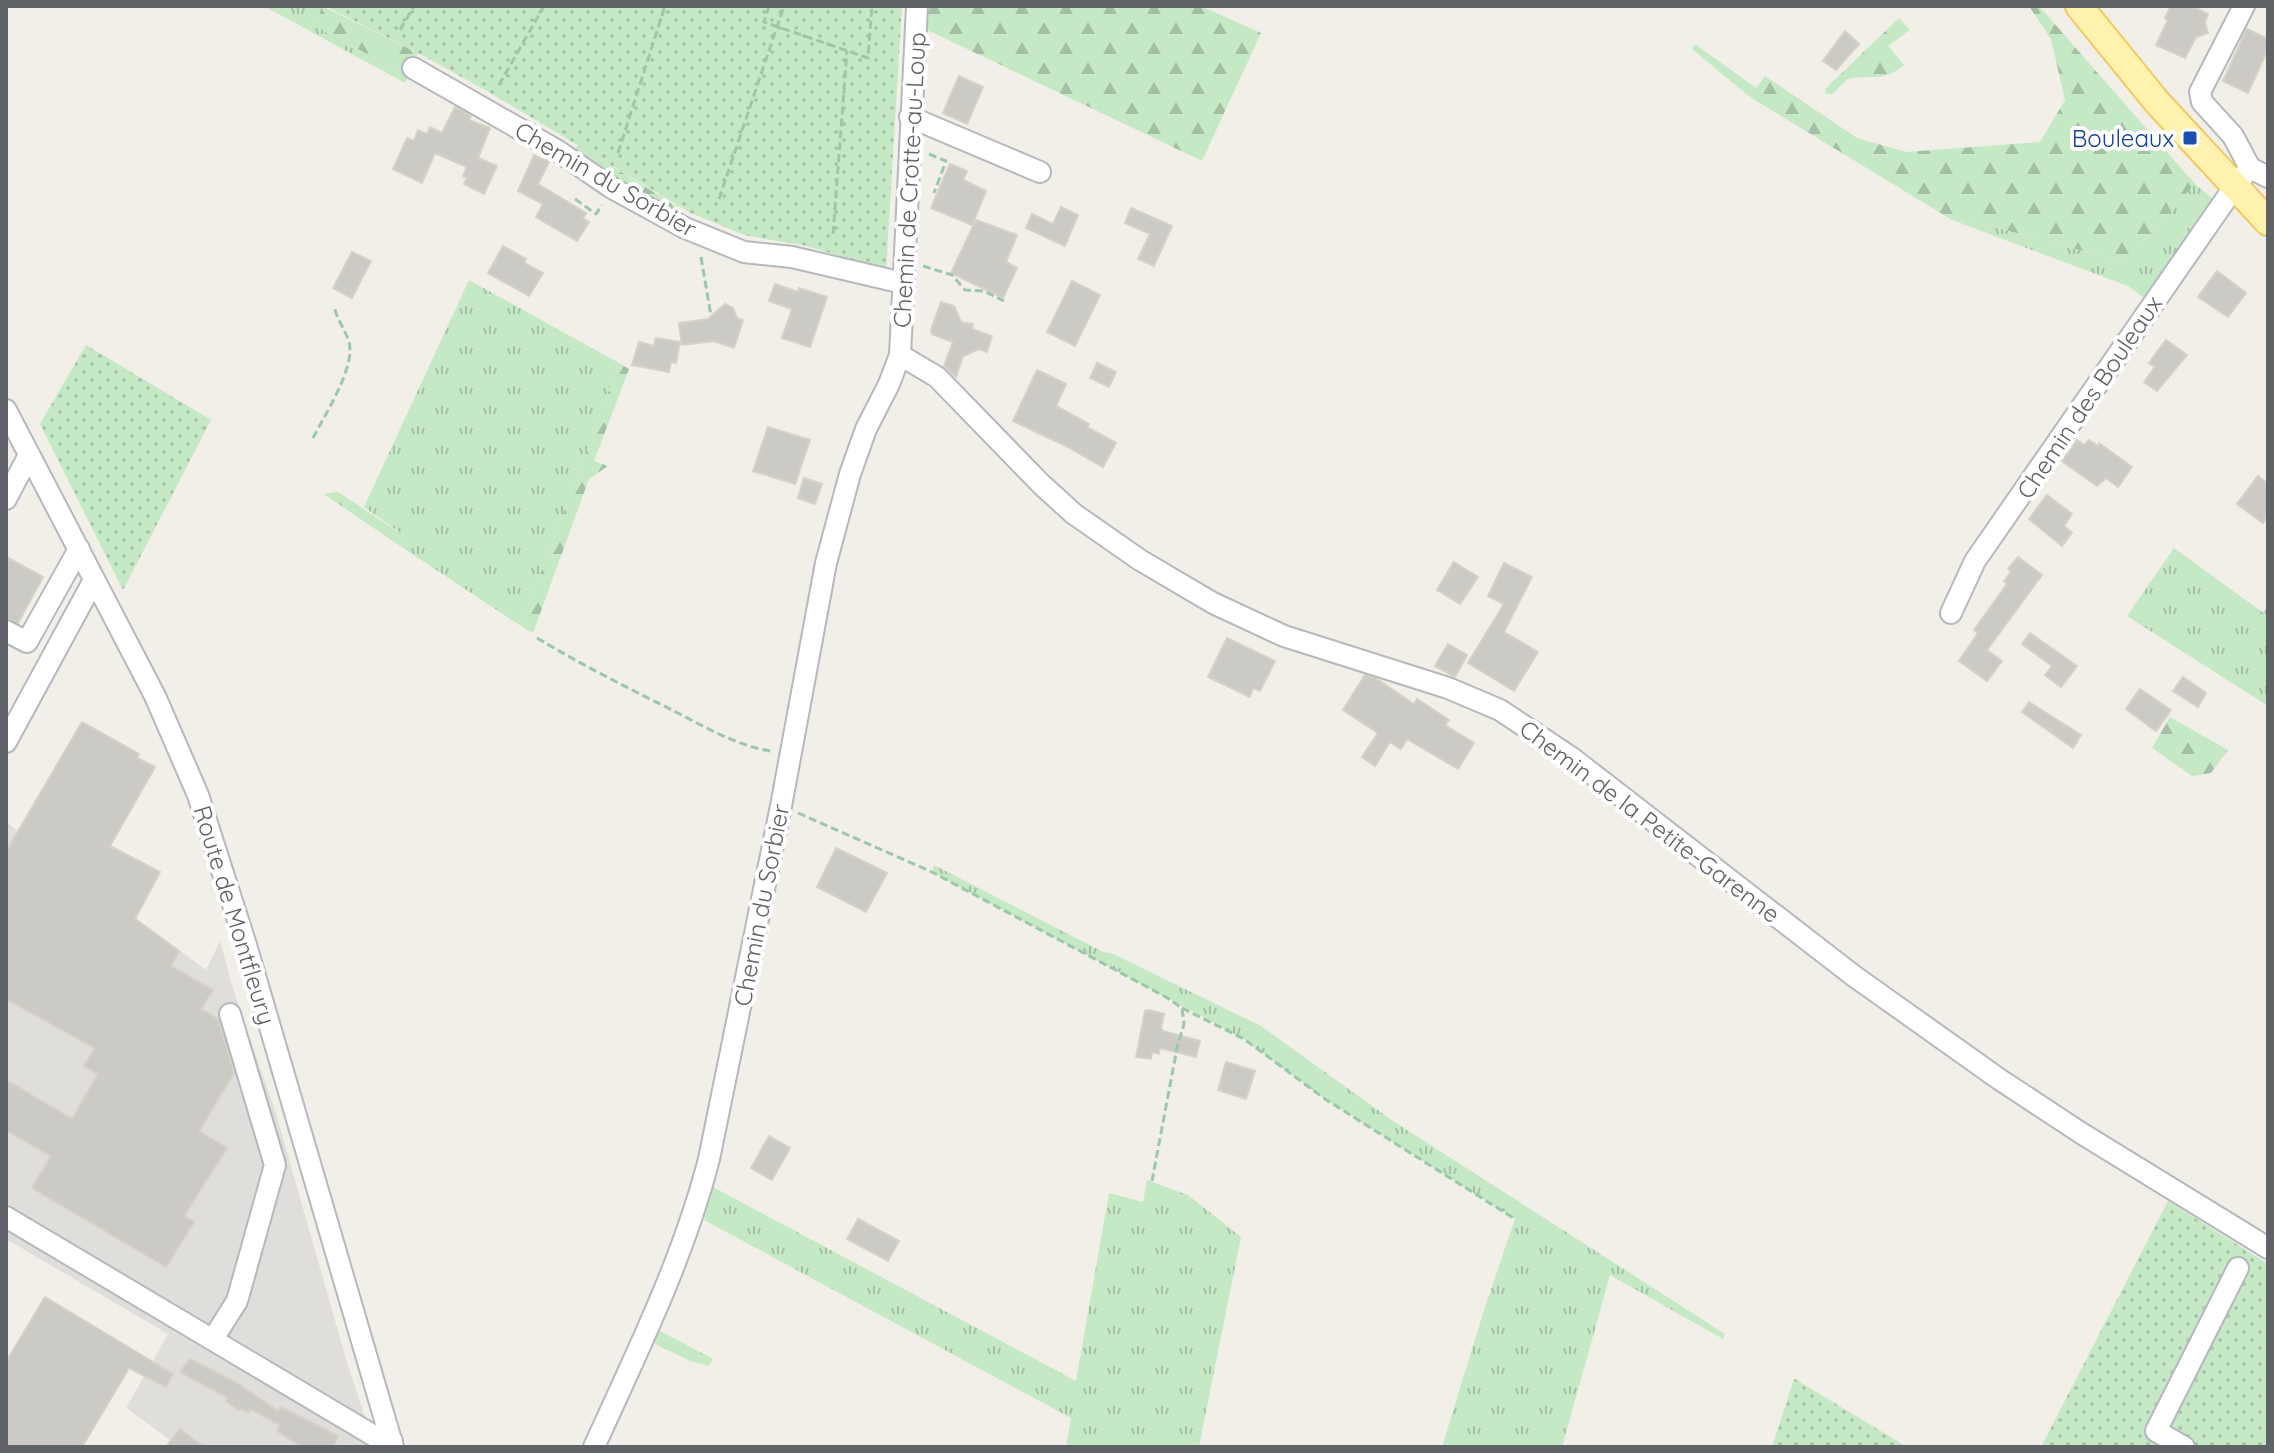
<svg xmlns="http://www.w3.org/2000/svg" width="2274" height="1453" font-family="Quicksand,sans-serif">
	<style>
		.industrial { fill: #e0deda }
		.grass { fill: url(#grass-tufts) }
		.forest { fill: url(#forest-firs) }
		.garden { fill: url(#garden-dots) }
		.building { fill: #cccac5; stroke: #d6d1c6; stroke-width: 2 }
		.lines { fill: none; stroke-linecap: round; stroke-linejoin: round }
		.minor-casing { stroke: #b5b8bc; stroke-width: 24 }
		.major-casing { stroke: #f2c960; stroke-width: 30 }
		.path { stroke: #9cc7a9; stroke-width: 3; stroke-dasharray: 8 4; stroke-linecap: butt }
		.minor { stroke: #fff; stroke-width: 20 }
		.major { stroke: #fff2af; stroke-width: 26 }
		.transit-dot { fill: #1a4fb4; stroke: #fff; stroke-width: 3 }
		.labels { text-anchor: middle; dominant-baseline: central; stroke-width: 8; stroke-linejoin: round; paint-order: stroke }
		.transit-label { font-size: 24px; fill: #164399; stroke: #fff; text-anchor: end }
		.street-label { font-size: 24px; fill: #5f6368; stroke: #fff }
	</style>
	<defs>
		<pattern id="grass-tufts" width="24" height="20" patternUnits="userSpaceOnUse" patternTransform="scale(2)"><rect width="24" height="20" fill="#c5e8c5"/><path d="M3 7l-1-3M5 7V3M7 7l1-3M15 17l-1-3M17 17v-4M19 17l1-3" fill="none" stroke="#a3c0a4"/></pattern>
		<pattern id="forest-firs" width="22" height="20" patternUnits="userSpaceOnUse" patternTransform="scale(2)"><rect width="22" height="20" fill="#c5e8c5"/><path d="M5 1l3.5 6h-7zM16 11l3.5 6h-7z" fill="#a3c0a4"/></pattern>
		<pattern id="garden-dots" width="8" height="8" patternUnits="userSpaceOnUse" patternTransform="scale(2)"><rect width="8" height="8" fill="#c5e8c5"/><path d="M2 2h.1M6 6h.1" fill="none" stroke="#a3c0a4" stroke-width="1.8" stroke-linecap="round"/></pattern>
	</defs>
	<rect width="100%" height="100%" fill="#f1efe8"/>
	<!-- industrial -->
	<polygon class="industrial" points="6,822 206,970 220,941 234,992 277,1117 348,1366 375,1447 180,1447 126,1408 168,1334 6,1239"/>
	<!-- grass -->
	<g class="grass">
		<polygon points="264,6 322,6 315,26 408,76 405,83"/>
		<polygon points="2195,184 2213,199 2147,300 2128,286 1952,220 1991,226 2124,262"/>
		<polygon points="469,280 619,363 521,626 403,548 409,539 364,507"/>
		<polygon points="2174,548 2262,612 2268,608 2268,706 2127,616"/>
		<polygon points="934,865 1103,952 1111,953 1261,1026 1393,1121 1725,1334 1723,1339 1610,1275 1562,1447 1442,1447 1484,1310 1515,1219 1325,1099 1244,1039 932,872"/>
		<polygon points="1147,1180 1188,1195 1241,1237 1199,1447 1066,1447 1071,1418 704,1220 713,1187 1076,1381 1109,1193 1143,1202"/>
		<polygon points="658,1330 713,1359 709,1366 690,1361 651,1342"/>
	</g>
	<!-- forest -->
	<g class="forest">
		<polygon points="322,6 418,53 408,76 315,26"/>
		<polygon points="926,6 1201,6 1261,33 1202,161 923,28"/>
		<polygon points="2029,6 2039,6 2195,184 2124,262 1991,226 1952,220 1750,97 1692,49 1695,44 1756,88 1765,76 1857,138 1906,152 2040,142 2065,100 2051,39"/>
		<path d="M 1899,18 L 1910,30 L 1888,46 L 1904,65 C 1882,83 1872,74 1848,79 L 1832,94 L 1826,94 L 1825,89 Z"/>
		<polygon points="578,145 678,207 673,214 649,202 573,151"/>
		<polygon points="619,363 629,369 594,461 608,466 589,479 533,633 521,626"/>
		<polygon points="338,492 409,539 403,548 324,494"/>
		<polygon points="2170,717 2228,750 2211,773 2192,776 2152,748"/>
	</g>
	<!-- garden -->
	<g class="garden">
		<polygon points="325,6 902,6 886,270 807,246 744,235 691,213 487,91 418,53"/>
		<polygon points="86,345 211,420 123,590 40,424"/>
		<polygon points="2168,1201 2268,1264 2268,1447 2041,1447"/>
		<polygon points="1794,1379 1795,1379 1907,1447 1772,1447"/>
	</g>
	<!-- building -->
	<g class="building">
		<polygon points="2171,6 2191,6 2208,14 2205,22 2208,33 2196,37 2185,58 2156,45 2168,20 2165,18"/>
		<polygon points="2247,29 2268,39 2268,49 2248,93 2223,81"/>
		<polygon points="1845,31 1859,44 1836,70 1823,61"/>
		<polygon points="959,76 983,87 967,124 943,113"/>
		<polygon points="455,107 471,116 469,120 490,128 478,158 497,166 484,194 464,184 467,178 463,176 467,167 435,153 422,183 393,169 407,138 414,141 418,130 427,134 430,127 442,133"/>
		<polygon points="534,155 549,162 538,184 586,213 583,218 589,222 577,241 536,217 543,204 518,191"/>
		<polygon points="950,164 967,171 963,180 986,191 972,225 931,208"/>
		<polygon points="1061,207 1078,215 1065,246 1026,228 1032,214 1053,224"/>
		<polygon points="1131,208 1172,226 1154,266 1138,259 1150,234 1125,223"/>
		<polygon points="976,220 1017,235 1006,262 1017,268 1003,298 951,273"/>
		<polygon points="503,246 526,259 524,263 543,273 529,296 488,273"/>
		<polygon points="352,252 371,261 352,298 333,288"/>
		<polygon points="2217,271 2246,293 2228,317 2198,297"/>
		<polygon points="1072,281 1100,295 1075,346 1047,332"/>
		<polygon points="775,284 798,292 799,288 827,297 810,347 782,338 792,309 769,301"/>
		<polygon points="941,302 954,306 961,322 973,324 972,329 992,336 987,352 979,349 963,356 956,377 944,366 953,342 932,334 931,330"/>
		<polygon points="725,304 733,308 737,318 743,320 734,348 714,341 682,345 679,323 708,319"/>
		<polygon points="656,338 680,342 676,363 671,362 669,372 632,365 639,342 654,346"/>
		<polygon points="2166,340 2187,355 2157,391 2144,382 2155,367 2149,363"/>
		<polygon points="1097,363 1116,372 1109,387 1090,378"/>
		<polygon points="1037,370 1066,384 1056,406 1089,424 1087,427 1116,443 1103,467 1068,447 1013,421"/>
		<polygon points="768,427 810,440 795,484 753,471"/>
		<polygon points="2077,440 2084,445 2089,440 2098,446 2099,443 2132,467 2118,487 2106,478 2097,486 2062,461"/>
		<polygon points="2258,476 2268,484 2268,514 2263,523 2237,504"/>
		<polygon points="804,478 822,484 815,504 798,498"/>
		<polygon points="2047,495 2072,514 2064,526 2072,533 2062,546 2029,519"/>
		<polygon points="6,557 43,577 18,623 6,618"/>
		<polygon points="2018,557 2042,575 1987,650 2002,661 1987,681 1959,661 1978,633 1974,630 2007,584 2004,581 2011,572 2008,569"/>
		<polygon points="1454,562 1478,577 1460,604 1437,590"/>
		<polygon points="1504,563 1532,577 1504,632 1538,652 1514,691 1468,663 1504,604 1488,596"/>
		<polygon points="2030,633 2077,666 2061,687 2045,675 2052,666 2022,644"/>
		<polygon points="1227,638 1275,661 1260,691 1253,688 1250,697 1208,677"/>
		<polygon points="1448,644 1467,655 1455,677 1435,666"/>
		<polygon points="1365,675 1375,678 1414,704 1417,699 1449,720 1445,725 1474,743 1458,769 1407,739 1401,749 1390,742 1375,766 1362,757 1378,733 1343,710"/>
		<polygon points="2183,677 2206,693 2198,707 2173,691"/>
		<polygon points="2140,689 2171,710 2156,731 2126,709"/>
		<polygon points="2029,702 2081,735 2073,748 2022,712"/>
		<polygon points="82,722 139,754 137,758 155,767 110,846 160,872 135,919 179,951 171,966 213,990 201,1009 218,1019 234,1073 199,1131 227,1148 184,1216 194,1222 166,1267 32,1188 51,1156 6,1130 6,1080 72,1119 98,1074 84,1066 95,1048 6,999 6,852"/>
		<polygon points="836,848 887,873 866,912 817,887"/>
		<polygon points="1149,1010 1164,1014 1161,1028 1163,1031 1200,1041 1196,1057 1160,1048 1159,1054 1152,1052 1151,1059 1136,1057 1145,1011"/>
		<polygon points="1226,1062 1255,1071 1246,1099 1218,1090"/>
		<polygon points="769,1136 790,1148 772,1180 751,1168"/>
		<polygon points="858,1219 899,1241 888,1261 847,1239"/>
		<polygon points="45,1297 173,1374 166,1387 129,1368 82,1447 6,1447 6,1362"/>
		<polygon points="190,1359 237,1383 278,1411 281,1407 338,1436 333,1447 302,1447 277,1431 280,1425 250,1409 248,1413 241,1408 239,1410 226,1401 228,1398 180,1372"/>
		<polygon points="180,1429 204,1447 166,1447"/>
	</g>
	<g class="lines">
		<defs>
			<g id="minor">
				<polyline points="2244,6 2200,92 2202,102 2233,136 2250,168"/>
				<polyline points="413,68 558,151 612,188 685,228 744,252 792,257 903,283"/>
				<polyline points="910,117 1040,172"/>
				<polyline points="900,355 937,377 1042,485 1074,514 1140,560 1213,603 1284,636 1448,688 1500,710 1572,758 1854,976 1999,1079 2081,1133 2268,1248"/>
				<polyline points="6,410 155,696 198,795 246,945 393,1447"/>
				<polyline points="6,499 29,455"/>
				<polyline points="1951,613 1975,561 2235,186 2250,168 2268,177"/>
				<polyline points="6,631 27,642 79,549"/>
				<polyline points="6,742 94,580"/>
				<polyline points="6,1217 376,1437 392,1441"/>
				<polyline points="213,1339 237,1301 275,1165 230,1014"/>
				<path d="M 594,1447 C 637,1352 683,1260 709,1159 L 781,806 L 826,563 L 850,474 L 866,429 L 889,384 L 900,355 L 917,6"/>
				<polyline points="2184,1447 2156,1431 2238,1268"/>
			</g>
			<polyline id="major" points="2079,6 2157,102 2268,222"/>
		</defs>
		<!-- minor casing -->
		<use href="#minor" class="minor-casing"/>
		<!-- major casing -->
		<use href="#major" class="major-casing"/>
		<!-- path -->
		<g class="path">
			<polyline points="769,6 764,22 868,58 872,6"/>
			<polyline points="400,30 414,6"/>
			<polyline points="499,85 544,6"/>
			<polyline points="618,153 665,6"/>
			<polyline points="929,154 946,161 934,193"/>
			<polyline points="575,199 596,214 602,205"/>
			<polyline points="719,199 784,6"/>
			<polyline points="833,234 847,51"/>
			<polyline points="701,257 711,316"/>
			<polyline points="923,266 952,275 965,290 984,291 1004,301"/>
			<path d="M 313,438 C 324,416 356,367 349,342 C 345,329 337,320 334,306"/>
			<path d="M 537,638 C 582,665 628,688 674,711 C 705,727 737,746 771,751"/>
			<polyline points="798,813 932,872 1166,997 1182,1008 1184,1024 1177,1048 1152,1181"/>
			<polyline points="1182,1008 1244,1039 1325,1099 1515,1219"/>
		</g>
		<!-- minor -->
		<use href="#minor" class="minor"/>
		<!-- major -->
		<use href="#major" class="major"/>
	</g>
	<!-- markers -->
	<rect class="transit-dot" x="2182" y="130" width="16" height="16" rx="4"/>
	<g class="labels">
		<!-- transit labels -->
		<g class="transit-label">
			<text x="2174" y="138">Bouleaux</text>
		</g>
		<!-- street labels -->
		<g class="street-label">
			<text transform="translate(606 179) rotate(30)">Chemin du Sorbier</text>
			<text transform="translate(909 180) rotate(-87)">Chemin de Crotte-au-Loup</text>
			<text transform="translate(2089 397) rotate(-56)">Chemin des Bouleaux</text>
			<text transform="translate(1650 821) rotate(37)">Chemin de la Petite-Garenne</text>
			<text transform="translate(761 905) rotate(-79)">Chemin du Sorbier</text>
			<text transform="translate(235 915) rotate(73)">Route de Montfleury</text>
		</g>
	</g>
	<!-- border -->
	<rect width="2274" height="1453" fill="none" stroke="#5f6368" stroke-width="16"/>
</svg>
